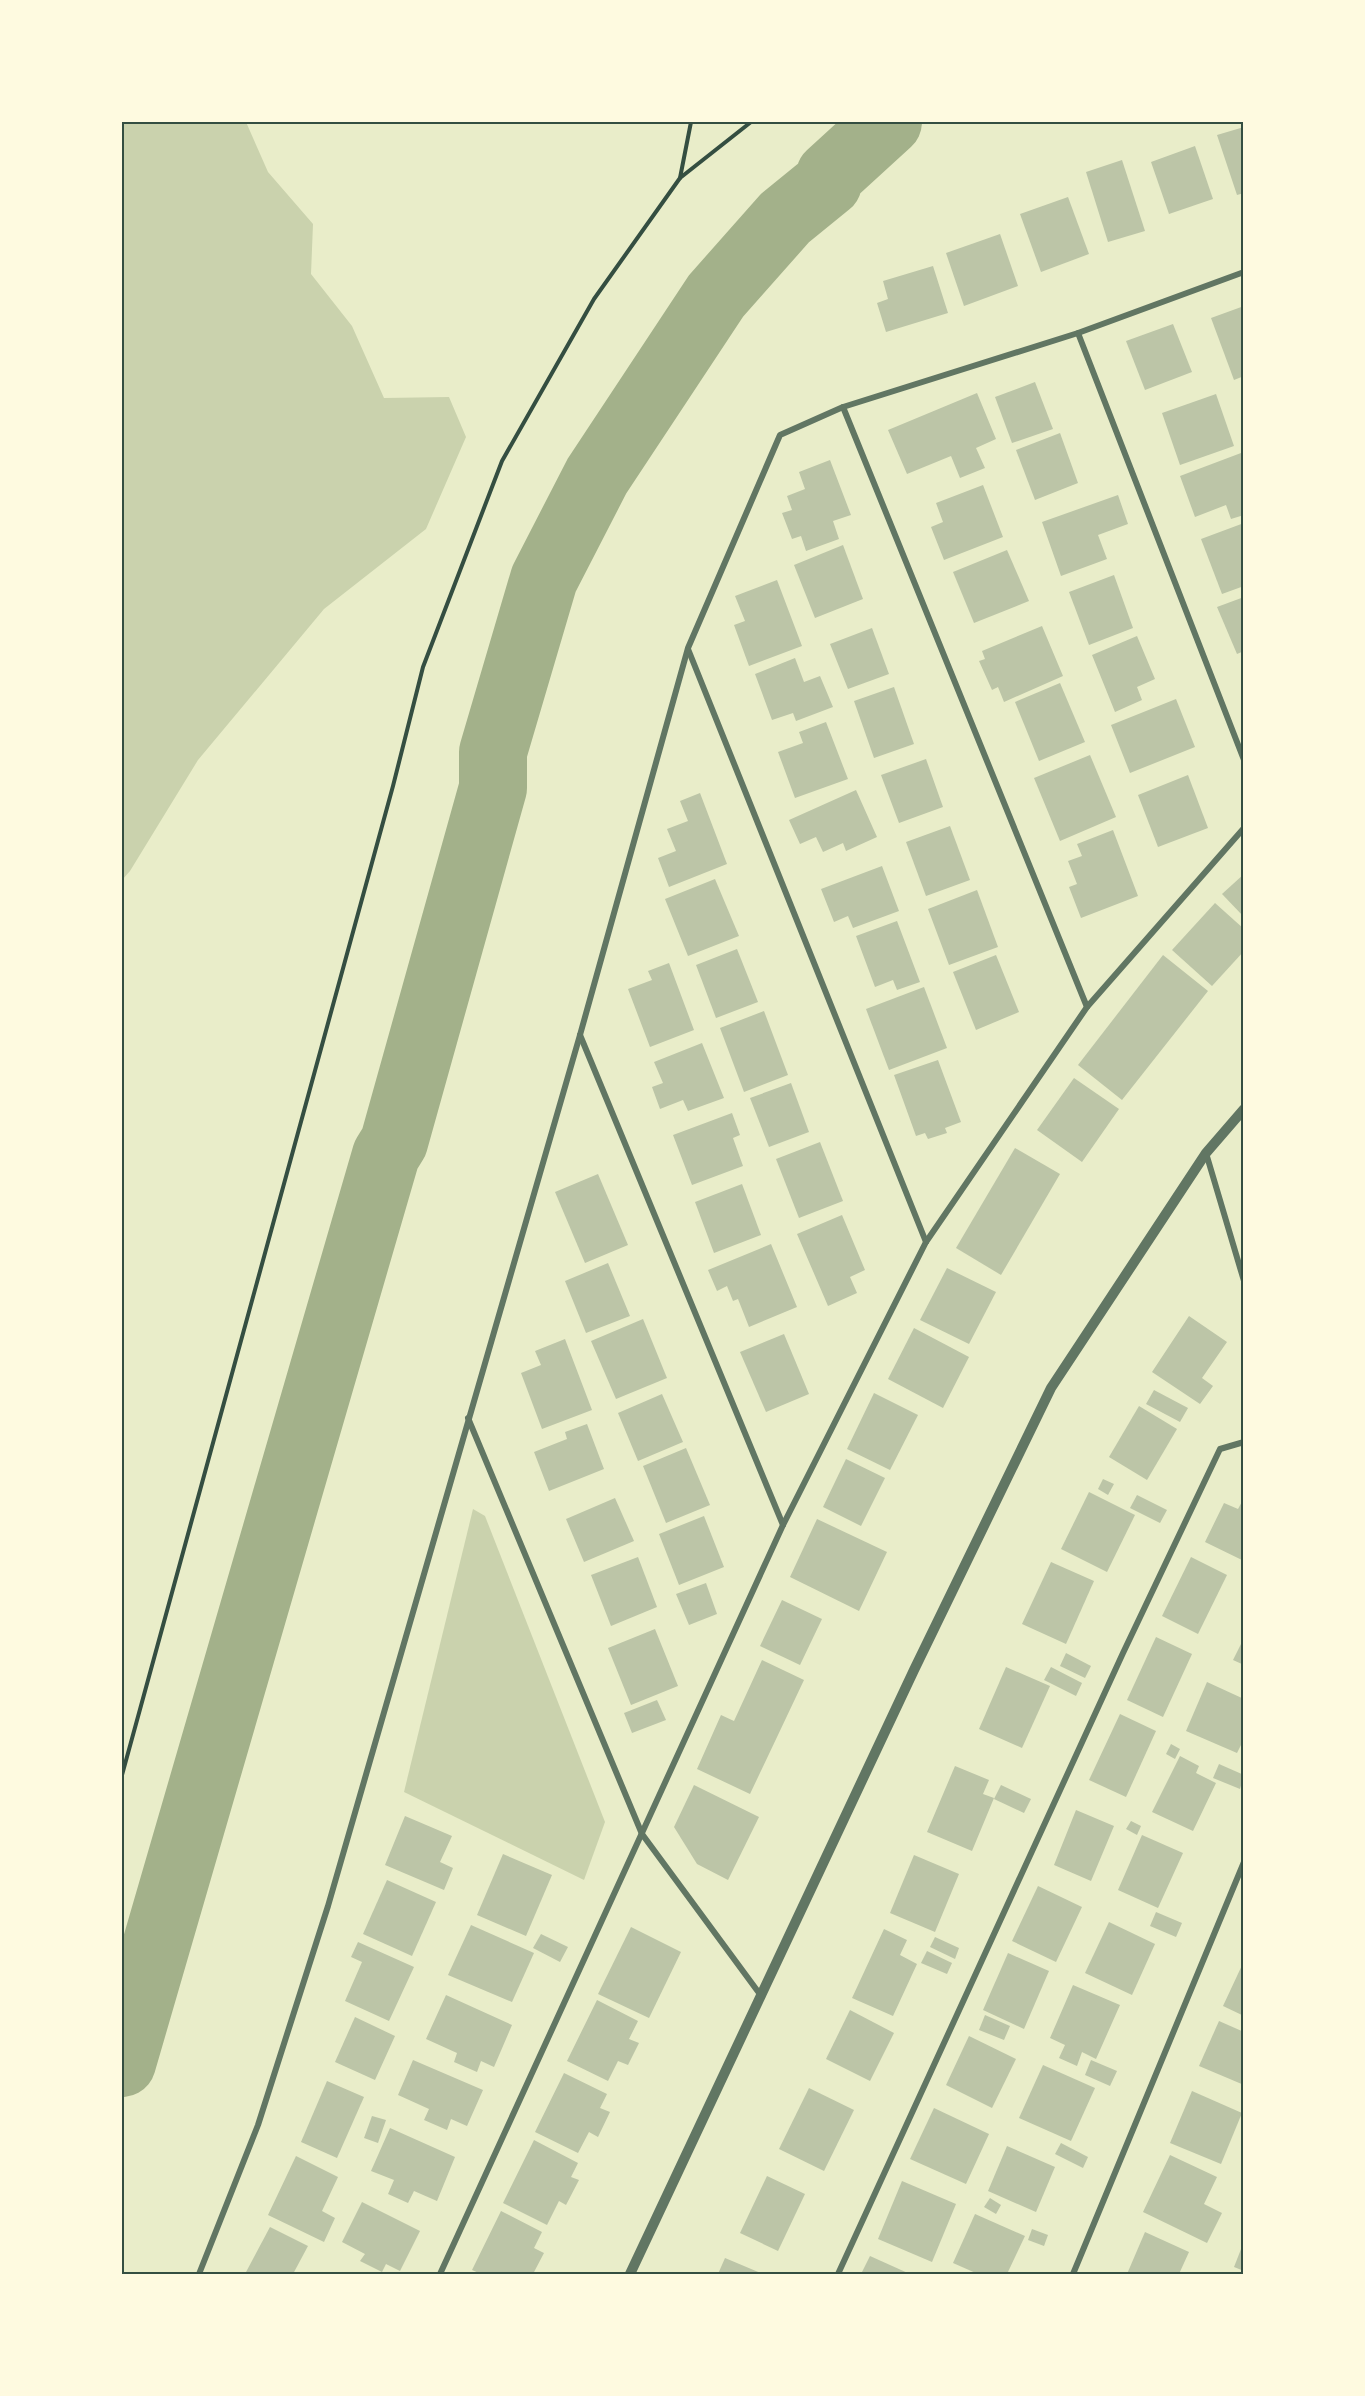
<svg xmlns="http://www.w3.org/2000/svg" width="1365" height="2396" font-family="'DM Sans',sans-serif">
	<style>
		.green { fill: #cad2ad }
		.lines { fill: none; stroke-linecap: round; stroke-linejoin: round }
		.river { stroke: #a3b18a; stroke-width: 68 }
		.building { fill: #bcc5a7 }
		.path { stroke: #344e41; stroke-width: 4 }
		.minor { stroke: #617663; stroke-width: 6 }
		.tertiary { stroke: #617663; stroke-width: 10 }
		.neatline { fill: none; stroke: #344e41; stroke-width: 2 }
	</style>
	<rect width="100%" height="100%" fill="#e9edc9"/>
	<!-- green -->
	<g class="green">
		<polygon points="122,122 246,122 268,172 313,224 311,274 352,326 384,398 449,397 466,437 426,529 324,609 198,760 130,871 122,880"/>
		<polygon points="473,1509 485,1516 605,1822 584,1880 404,1792"/>
	</g>
	<g class="lines">
		<!-- river -->
		<polyline class="river" points="122,2063 386,1155 394,1142 493,788 493,752 544,579 597,476 716,296 785,218 828,183 830,175 888,122"/>
	</g>
	<!-- building -->
	<g class="building">
		<polygon points="1244,127 1244,193 1237,195 1217,135"/>
		<polygon points="1195,146 1213,199 1169,214 1151,162"/>
		<polygon points="1122,160 1145,231 1108,242 1086,172"/>
		<polygon points="1068,197 1089,254 1041,272 1020,214"/>
		<polygon points="1000,234 1018,286 964,306 946,253"/>
		<polygon points="933,266 948,313 886,332 877,303 888,299 883,281"/>
		<polygon points="1244,306 1244,376 1234,380 1211,318"/>
		<polygon points="1173,324 1192,372 1145,390 1126,341"/>
		<polygon points="1035,382 1053,429 1012,443 995,397"/>
		<polygon points="977,393 996,439 976,448 985,468 960,478 951,456 907,474 888,430"/>
		<polygon points="1216,394 1234,446 1180,465 1162,413"/>
		<polygon points="1060,433 1078,483 1035,500 1016,450"/>
		<polygon points="1241,453 1244,460 1244,515 1231,519 1226,505 1195,517 1180,476"/>
		<polygon points="830,460 851,515 833,521 839,539 806,551 801,536 792,539 782,513 792,510 787,496 805,489 799,472"/>
		<polygon points="983,485 1003,537 944,560 931,527 943,522 936,503"/>
		<polygon points="1118,495 1128,524 1098,535 1107,559 1061,576 1042,522"/>
		<polygon points="1244,523 1244,586 1222,594 1201,539"/>
		<polygon points="843,545 863,599 815,618 794,565"/>
		<polygon points="1007,550 1029,601 974,623 953,572"/>
		<polygon points="1114,575 1133,628 1089,645 1069,592"/>
		<polygon points="777,580 802,646 749,666 734,625 745,621 735,596"/>
		<polygon points="1244,597 1244,651 1237,654 1217,607"/>
		<polygon points="1042,626 1063,676 1004,702 998,687 992,690 979,661 985,659 982,651"/>
		<polygon points="872,628 889,674 848,689 830,644"/>
		<polygon points="1137,636 1155,679 1137,687 1142,700 1115,712 1092,655"/>
		<polygon points="795,658 804,682 820,676 833,707 796,721 793,713 772,720 755,674"/>
		<polygon points="1060,683 1085,742 1039,761 1015,702"/>
		<polygon points="894,687 914,744 874,758 854,701"/>
		<polygon points="1176,699 1195,747 1130,773 1111,725"/>
		<polygon points="826,722 848,779 795,798 778,752 803,743 799,732"/>
		<polygon points="1090,755 1116,817 1060,841 1034,778"/>
		<polygon points="926,759 943,807 899,823 881,775"/>
		<polygon points="1188,775 1208,828 1158,847 1138,795"/>
		<polygon points="856,790 877,837 846,851 843,843 823,852 816,837 800,844 789,820"/>
		<polygon points="700,793 727,864 669,887 658,858 676,851 667,829 688,821 680,801"/>
		<polygon points="950,826 970,880 926,896 906,842"/>
		<polygon points="1113,830 1138,896 1081,918 1069,887 1077,884 1068,861 1082,856 1077,844"/>
		<polygon points="882,866 899,911 853,928 848,916 834,922 821,889"/>
		<polygon points="1244,874 1244,917 1222,894"/>
		<polygon points="715,879 739,936 688,956 665,899"/>
		<polygon points="977,890 998,947 949,965 928,909"/>
		<polygon points="1215,903 1244,929 1244,951 1212,986 1172,950"/>
		<polygon points="897,921 920,982 897,990 893,980 875,987 856,936"/>
		<polygon points="737,949 758,1002 716,1018 696,965"/>
		<polygon points="996,955 1019,1012 976,1030 953,972"/>
		<polygon points="1163,955 1208,991 1122,1100 1078,1065"/>
		<polygon points="669,963 694,1030 650,1047 628,989 652,980 648,971"/>
		<polygon points="924,987 947,1048 889,1070 866,1009"/>
		<polygon points="764,1011 788,1075 744,1092 720,1028"/>
		<polygon points="702,1043 724,1098 688,1111 683,1100 660,1109 652,1087 663,1083 654,1062"/>
		<polygon points="938,1060 961,1122 945,1128 947,1133 928,1139 925,1133 916,1136 894,1075"/>
		<polygon points="1074,1078 1119,1109 1082,1162 1037,1130"/>
		<polygon points="791,1083 809,1132 769,1147 750,1098"/>
		<polygon points="732,1113 740,1135 733,1138 743,1166 692,1185 673,1135"/>
		<polygon points="820,1142 843,1201 799,1218 776,1159"/>
		<polygon points="1015,1148 1060,1174 1001,1275 956,1248"/>
		<polygon points="598,1174 628,1245 585,1263 555,1192"/>
		<polygon points="742,1184 761,1235 714,1253 695,1202"/>
		<polygon points="842,1215 865,1270 850,1277 857,1293 828,1306 797,1234"/>
		<polygon points="771,1244 797,1307 749,1327 738,1299 733,1301 727,1286 717,1291 708,1270"/>
		<polygon points="608,1263 630,1316 586,1333 565,1281"/>
		<polygon points="947,1268 996,1292 969,1344 920,1320"/>
		<polygon points="1189,1316 1227,1342 1202,1378 1213,1386 1200,1404 1152,1372"/>
		<polygon points="643,1319 667,1378 616,1399 591,1341"/>
		<polygon points="914,1328 969,1357 943,1408 888,1379"/>
		<polygon points="784,1334 809,1394 766,1412 740,1352"/>
		<polygon points="565,1339 592,1410 542,1429 521,1373 541,1365 535,1351"/>
		<polygon points="1154,1390 1188,1408 1180,1422 1146,1404"/>
		<polygon points="874,1393 918,1415 890,1470 847,1449"/>
		<polygon points="662,1394 683,1442 638,1461 618,1413"/>
		<polygon points="1139,1406 1177,1429 1147,1480 1109,1457"/>
		<polygon points="587,1424 604,1469 549,1491 534,1452 567,1439 565,1432"/>
		<polygon points="686,1448 710,1505 666,1523 643,1466"/>
		<polygon points="846,1459 885,1478 861,1526 823,1507"/>
		<polygon points="1103,1479 1114,1484 1108,1495 1098,1489"/>
		<polygon points="1089,1492 1135,1515 1107,1572 1061,1549"/>
		<polygon points="1137,1495 1167,1510 1160,1523 1130,1508"/>
		<polygon points="615,1498 634,1541 584,1562 566,1519"/>
		<polygon points="1244,1498 1244,1561 1205,1542 1224,1503 1238,1509"/>
		<polygon points="704,1516 724,1567 679,1585 659,1534"/>
		<polygon points="817,1519 887,1552 859,1611 790,1577"/>
		<polygon points="638,1557 657,1607 611,1626 591,1575"/>
		<polygon points="1191,1557 1227,1575 1198,1634 1162,1616"/>
		<polygon points="1051,1562 1094,1581 1066,1644 1022,1624"/>
		<polygon points="706,1583 717,1614 689,1625 676,1594"/>
		<polygon points="782,1600 822,1619 800,1665 760,1646"/>
		<polygon points="655,1629 678,1686 631,1705 608,1648"/>
		<polygon points="1156,1637 1192,1654 1163,1717 1127,1700"/>
		<polygon points="1244,1638 1244,1665 1233,1660"/>
		<polygon points="1066,1653 1091,1666 1085,1678 1060,1666"/>
		<polygon points="762,1660 804,1680 750,1794 697,1769 721,1715 734,1721"/>
		<polygon points="1006,1667 1050,1686 1022,1748 979,1729"/>
		<polygon points="1051,1667 1082,1683 1076,1696 1044,1680"/>
		<polygon points="1207,1682 1244,1699 1244,1739 1237,1753 1186,1731"/>
		<polygon points="657,1700 666,1720 632,1733 624,1713"/>
		<polygon points="1120,1714 1156,1731 1126,1797 1089,1780"/>
		<polygon points="1171,1744 1180,1749 1175,1759 1166,1754"/>
		<polygon points="1180,1756 1199,1766 1196,1773 1216,1783 1193,1831 1152,1812"/>
		<polygon points="1219,1764 1244,1775 1240,1789 1213,1778"/>
		<polygon points="955,1766 989,1780 983,1794 994,1798 972,1851 927,1832"/>
		<polygon points="694,1785 759,1817 728,1880 697,1864 674,1827"/>
		<polygon points="1001,1785 1031,1799 1024,1813 994,1799"/>
		<polygon points="1076,1810 1114,1826 1091,1881 1054,1865"/>
		<polygon points="405,1816 452,1836 440,1862 453,1868 444,1890 385,1865"/>
		<polygon points="1131,1821 1141,1826 1137,1835 1126,1829"/>
		<polygon points="1142,1835 1183,1853 1158,1908 1118,1890"/>
		<polygon points="503,1854 552,1875 526,1936 477,1915"/>
		<polygon points="914,1855 959,1874 935,1932 890,1913"/>
		<polygon points="387,1880 436,1902 412,1956 363,1934"/>
		<polygon points="1038,1886 1082,1907 1056,1962 1012,1941"/>
		<polygon points="1156,1912 1182,1923 1176,1937 1150,1926"/>
		<polygon points="1109,1922 1155,1944 1132,1995 1085,1973"/>
		<polygon points="471,1925 534,1953 512,2002 448,1975"/>
		<polygon points="631,1927 681,1952 649,2018 598,1994"/>
		<polygon points="884,1929 907,1940 900,1955 917,1964 893,2016 852,1998"/>
		<polygon points="541,1934 568,1947 560,1962 533,1948"/>
		<polygon points="935,1937 959,1948 955,1959 930,1947"/>
		<polygon points="358,1942 414,1967 389,2021 345,2001 362,1962 351,1957"/>
		<polygon points="927,1951 952,1963 947,1974 921,1963"/>
		<polygon points="1008,1953 1049,1971 1024,2029 983,2010"/>
		<polygon points="1244,1961 1244,2016 1223,2006"/>
		<polygon points="1073,1985 1120,2005 1096,2059 1082,2052 1077,2066 1059,2058 1065,2045 1050,2038"/>
		<polygon points="446,1995 512,2025 494,2067 481,2061 477,2072 454,2062 457,2053 426,2039"/>
		<polygon points="597,2000 638,2021 629,2039 639,2043 628,2065 618,2061 608,2081 567,2061"/>
		<polygon points="850,2010 894,2033 870,2081 826,2059"/>
		<polygon points="985,2015 1010,2026 1004,2040 979,2030"/>
		<polygon points="355,2017 395,2036 375,2080 335,2062"/>
		<polygon points="1219,2021 1244,2032 1244,2085 1199,2066"/>
		<polygon points="969,2036 1016,2059 992,2108 946,2085"/>
		<polygon points="413,2060 483,2090 467,2126 451,2119 447,2130 424,2120 429,2109 398,2095"/>
		<polygon points="1091,2060 1117,2071 1110,2086 1085,2075"/>
		<polygon points="1043,2065 1095,2088 1071,2141 1019,2118"/>
		<polygon points="564,2073 607,2094 600,2108 610,2112 598,2137 589,2132 578,2153 535,2132"/>
		<polygon points="327,2081 364,2097 337,2158 301,2142"/>
		<polygon points="809,2088 854,2110 824,2171 779,2149"/>
		<polygon points="1192,2091 1242,2113 1221,2164 1170,2143"/>
		<polygon points="934,2108 989,2134 966,2184 910,2159"/>
		<polygon points="372,2116 386,2120 378,2143 364,2138"/>
		<polygon points="390,2128 455,2157 437,2201 414,2191 408,2203 388,2194 394,2180 371,2171"/>
		<polygon points="534,2140 578,2163 571,2177 579,2180 566,2205 559,2201 547,2225 503,2203"/>
		<polygon points="1061,2143 1088,2157 1083,2168 1055,2154"/>
		<polygon points="1007,2146 1055,2167 1036,2212 988,2191"/>
		<polygon points="1170,2155 1217,2177 1204,2204 1222,2213 1207,2243 1143,2212"/>
		<polygon points="296,2156 338,2177 322,2211 335,2218 324,2242 268,2215"/>
		<polygon points="767,2176 805,2194 778,2251 740,2233"/>
		<polygon points="902,2181 956,2204 932,2262 878,2239"/>
		<polygon points="990,2198 1001,2205 996,2214 984,2207"/>
		<polygon points="362,2202 420,2231 400,2271 386,2264 382,2272 360,2261 365,2254 342,2242"/>
		<polygon points="501,2211 542,2232 534,2248 544,2253 533,2274 481,2274 472,2270"/>
		<polygon points="975,2214 1025,2236 1007,2274 978,2274 953,2263"/>
		<polygon points="270,2227 308,2246 293,2274 245,2274"/>
		<polygon points="1032,2229 1048,2235 1044,2246 1028,2240"/>
		<polygon points="1145,2232 1189,2252 1179,2274 1127,2274"/>
		<polygon points="1243,2244 1244,2244 1244,2271 1234,2267"/>
		<polygon points="870,2256 910,2274 861,2274"/>
		<polygon points="725,2258 763,2274 718,2274"/>
	</g>
	<g class="lines">
		<!-- path -->
		<g class="path">
			<polyline points="680,178 691,122"/>
			<polyline points="122,1775 393,786 423,667 502,461 594,299 680,178 751,122"/>
		</g>
		<!-- minor -->
		<g class="minor">
			<polyline points="1078,333 1244,760"/>
			<polyline points="843,407 1087,1007"/>
			<polyline points="688,649 926,1242"/>
			<polyline points="580,1035 783,1525"/>
			<polyline points="1206,1153 1244,1281"/>
			<polyline points="468,1418 642,1834 762,1997"/>
			<polyline points="199,2274 258,2125 328,1906 580,1035 688,648 780,435 843,407 1078,333 1244,272"/>
			<polyline points="440,2274 783,1525 926,1242 1087,1007 1244,828"/>
			<polyline points="838,2274 1123,1653 1220,1449 1244,1442"/>
			<polyline points="1073,2274 1244,1862"/>
		</g>
		<!-- tertiary -->
		<polyline class="tertiary" points="630,2274 914,1670 1051,1388 1206,1153 1244,1109"/>
	</g>
	<!-- border -->
	<rect width="1365" height="2396" fill="none" stroke="#fefae0" stroke-width="246"/>
	<rect x="123" y="123" width="1119" height="2150" class="neatline"/>
</svg>
